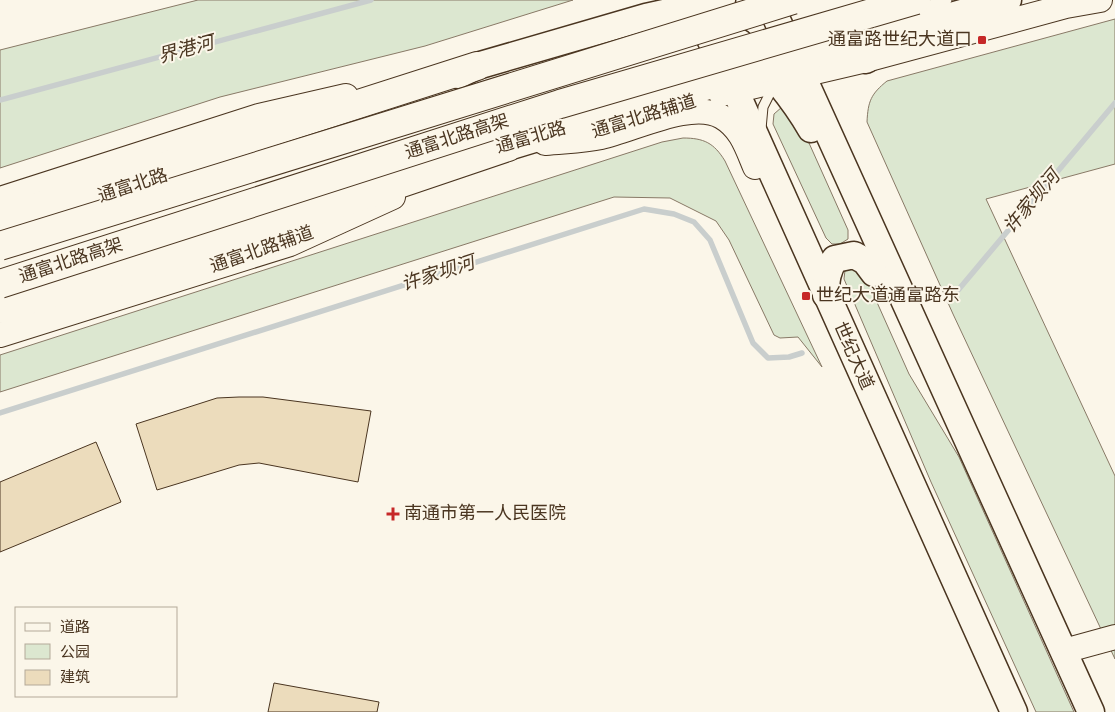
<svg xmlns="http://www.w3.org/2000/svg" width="1115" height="712" font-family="'Alegreya Sans','Noto Sans SC',sans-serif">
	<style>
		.green { fill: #dce7d0; stroke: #887966 }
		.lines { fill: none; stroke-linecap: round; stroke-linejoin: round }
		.stream { stroke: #c9cecd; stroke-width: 5.5 }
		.building { fill: #ecdcbc; stroke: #4a3520 }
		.lane-casing { stroke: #4a3520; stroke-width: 11 }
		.secondary-casing { stroke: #4a3520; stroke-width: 26 }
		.primary-casing { stroke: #4a3520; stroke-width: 29 }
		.highway-casing { stroke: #4a3520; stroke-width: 30 }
		.lane { stroke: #fbf6e9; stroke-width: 9 }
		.secondary { stroke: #fbf6e9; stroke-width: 24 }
		.primary { stroke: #fbf6e9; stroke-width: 26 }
		.highway { stroke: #fbf6e9; stroke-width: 28 }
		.highway-bridge-casing { stroke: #4a3520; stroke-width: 30; stroke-linecap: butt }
		.highway-bridge { stroke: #fbf6e9; stroke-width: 28 }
		.poi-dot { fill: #c62828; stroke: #fbf6e9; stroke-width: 2 }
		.labels { text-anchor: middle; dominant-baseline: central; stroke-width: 4; stroke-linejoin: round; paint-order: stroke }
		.poi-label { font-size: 18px; fill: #4a3520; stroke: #fbf6e9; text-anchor: start }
		.street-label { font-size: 18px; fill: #4a3520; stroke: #fbf6e9 }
		.water-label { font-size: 19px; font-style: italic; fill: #4a3520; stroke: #fbf6e9 }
	</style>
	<rect width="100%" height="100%" fill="#fbf6e9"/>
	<!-- green -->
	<g class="green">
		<polygon points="198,0 573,0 425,46 220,97 0,168 0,50"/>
		<path d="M 1115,19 L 1115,164 L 986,199 L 1115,476 L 1115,659 L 953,314 L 867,122 C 868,101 871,94 887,81 Z"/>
		<polygon points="782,107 796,114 848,230 848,239 840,244 832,244 826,238 773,124 774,114"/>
		<path d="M 683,138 C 704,138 714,143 725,161 L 822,367 L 798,337 L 780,338 L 774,335 L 729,240 L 716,221 L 670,198 L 614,197 L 0,392 L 0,355 L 662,142 Z"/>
		<polygon points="853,267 863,271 909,374 959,457 1074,712 1036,712 931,482 844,279 845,270"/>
	</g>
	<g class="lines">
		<!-- stream -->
		<g class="stream">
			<polyline points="0,100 371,0"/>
			<polyline points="949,301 1115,103"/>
			<polyline points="0,413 644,209 674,214 694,222 710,240 753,343 768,358 789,357 802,353"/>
		</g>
	</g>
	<!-- building -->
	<g class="building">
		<polygon points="239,397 263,397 371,411 358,482 259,463 239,465 157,490 136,424 217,398"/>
		<polygon points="96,442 121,502 0,552 0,482"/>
		<polygon points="274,683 379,702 377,712 268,712"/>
	</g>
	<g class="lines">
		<defs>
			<g id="lane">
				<polyline points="919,8 947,0"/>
				<polyline points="761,129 763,107 774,85"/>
			</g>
			<g id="secondary">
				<polyline points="721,94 866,60 1066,6 1100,0"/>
				<path d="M 545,143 C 563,141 583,141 601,137 C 634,130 692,99 722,117 C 741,128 747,148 755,167"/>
				<polyline points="0,199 259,116 346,96"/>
				<polyline points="0,335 290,244 393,197"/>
				<polyline points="1064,651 1115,637"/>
			</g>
			<g id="primary">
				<polyline points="691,0 735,90 1014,712"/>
				<polyline points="768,0 1091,712"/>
				<path d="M 698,24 C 712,30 727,34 740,43 C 765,63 795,101 811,129"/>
				<polyline points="866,60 901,37"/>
				<polyline points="458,75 477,66 646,17 722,0"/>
				<polyline points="487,151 508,147 794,60 1008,0"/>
				<path d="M 826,295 C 826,281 827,270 835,259 L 854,255 L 865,261 L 874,273"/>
			</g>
			<g id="highway">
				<polyline points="0,219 477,66"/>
				<polyline points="0,309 375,192 508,147"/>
			</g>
		</defs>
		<!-- lane casing -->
		<use href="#lane" class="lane-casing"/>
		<!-- secondary casing -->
		<use href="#secondary" class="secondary-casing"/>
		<!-- primary casing -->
		<use href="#primary" class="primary-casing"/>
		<!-- highway casing -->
		<use href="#highway" class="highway-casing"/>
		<!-- lane -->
		<use href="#lane" class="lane"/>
		<!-- secondary -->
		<use href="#secondary" class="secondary"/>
		<!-- primary -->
		<use href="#primary" class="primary"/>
		<!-- highway -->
		<use href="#highway" class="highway"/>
		<defs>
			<g id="highway-bridge">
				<polyline points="0,246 793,0"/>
				<polyline points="0,284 560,104 916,0"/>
			</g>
		</defs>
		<!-- highway-bridge casing -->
		<use href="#highway-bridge" class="highway-bridge-casing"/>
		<!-- highway-bridge -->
		<use href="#highway-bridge" class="highway-bridge"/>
	</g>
	<!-- markers -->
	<g class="poi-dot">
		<rect x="977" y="35" width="10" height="10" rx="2.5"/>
		<rect x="801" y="291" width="10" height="10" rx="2.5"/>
		<path d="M390.5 506.5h5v5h5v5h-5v5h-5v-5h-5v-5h5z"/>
	</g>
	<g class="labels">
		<!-- poi labels -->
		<g class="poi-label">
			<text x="972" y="40" text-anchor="end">通富路世纪大道口</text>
			<text x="816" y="296">世纪大道通富路东</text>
			<text x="404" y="514">南通市第一人民医院</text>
		</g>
		<!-- street labels -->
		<g class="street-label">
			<text transform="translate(644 117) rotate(-17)">通富北路辅道</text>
			<text transform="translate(457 137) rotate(-18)">通富北路高架</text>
			<text transform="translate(531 138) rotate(-16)">通富北路</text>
			<text transform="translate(133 186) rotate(-18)">通富北路</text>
			<text transform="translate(262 250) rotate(-19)">通富北路辅道</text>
			<text transform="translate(71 261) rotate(-18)">通富北路高架</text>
			<text transform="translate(853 356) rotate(66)">世纪大道</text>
		</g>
		<!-- water labels -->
		<g class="water-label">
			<text transform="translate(186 50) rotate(-15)">界港河</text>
			<text transform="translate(1032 202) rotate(-50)">许家坝河</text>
			<text transform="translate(438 274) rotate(-18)">许家坝河</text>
		</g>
	</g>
	<!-- legend -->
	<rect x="15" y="607" width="162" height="90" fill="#fbf6e9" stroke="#b4a999"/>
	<rect x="25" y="623" width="25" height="8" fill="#fbf6e9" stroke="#b4a999"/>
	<text x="60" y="632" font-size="15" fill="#4a3520">道路</text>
	<rect x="25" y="644" width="25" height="15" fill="#dce7d0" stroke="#b4a999"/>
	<text x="60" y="657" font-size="15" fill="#4a3520">公园</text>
	<rect x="25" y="670" width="25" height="15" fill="#ecdcbc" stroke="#b4a999"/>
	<text x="60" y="682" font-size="15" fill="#4a3520">建筑</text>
</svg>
